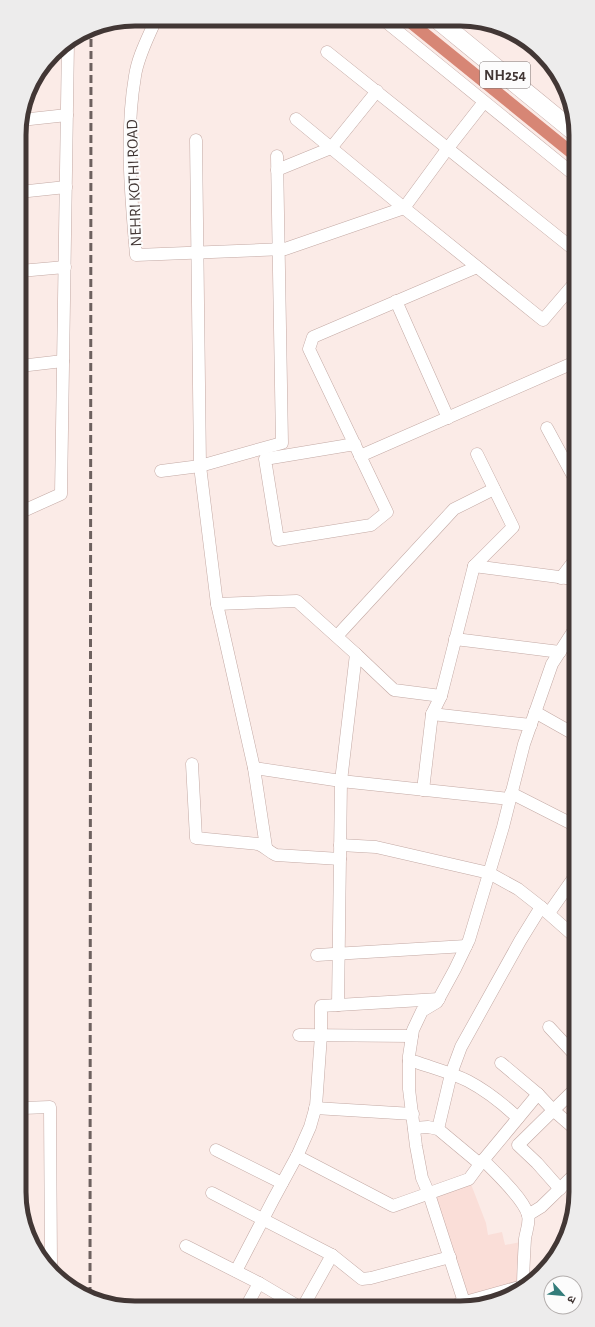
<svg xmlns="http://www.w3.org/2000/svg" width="595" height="1327" font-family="'Alegreya Sans','Noto Sans Devanagari',sans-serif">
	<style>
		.built { fill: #faded8 }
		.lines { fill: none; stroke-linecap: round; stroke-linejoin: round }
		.canal { stroke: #d78675; stroke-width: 12 }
		.minor-casing { stroke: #c3a9a4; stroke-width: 13 }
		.highway-casing { stroke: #c3a9a4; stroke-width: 19 }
		.minor { stroke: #fff; stroke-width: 12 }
		.highway { stroke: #fff; stroke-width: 18 }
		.rail { stroke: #6d615f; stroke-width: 3; stroke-dasharray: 8 4; stroke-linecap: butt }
		.labels { text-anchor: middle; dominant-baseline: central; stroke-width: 4; stroke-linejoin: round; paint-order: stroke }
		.shield { fill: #fcfcfc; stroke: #7a7271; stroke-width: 1 }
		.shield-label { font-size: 15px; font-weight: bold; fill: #423735 }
		.street-label { font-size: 16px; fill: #423735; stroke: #fcfcfc }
		.rim { fill: none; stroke: #423735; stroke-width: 5 }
	</style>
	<rect width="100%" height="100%" fill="#fbebe7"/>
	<!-- built -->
	<polygon class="built" points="469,1179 486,1223 488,1235 502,1232 505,1245 521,1242 520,1281 467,1296 433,1194"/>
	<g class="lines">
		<!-- canal -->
		<polyline class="canal" points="409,21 572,153"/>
		<defs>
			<g id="minor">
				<path d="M 156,19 C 148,38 138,56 135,76 C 125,135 131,196 136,255 L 285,249 L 404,208 L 448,148 L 484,102"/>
				<polyline points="385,21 572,173"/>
				<polyline points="327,52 572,248"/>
				<polyline points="296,119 404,208 543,320 573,285"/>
				<polyline points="21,120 67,115"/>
				<polyline points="196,140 200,466 217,604 254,768 266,847"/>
				<polyline points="277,170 331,148 377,91"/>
				<polyline points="19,192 66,187"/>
				<polyline points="20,271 65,267"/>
				<polyline points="396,301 448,418"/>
				<polyline points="20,366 63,361"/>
				<polyline points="547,428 573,476"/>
				<polyline points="355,444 265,459 278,540 371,525 387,512 309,349 313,337 477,267"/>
				<polyline points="360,456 573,363"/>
				<polyline points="161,471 200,466 282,443 277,156"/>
				<polyline points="21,512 61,494 68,42"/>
				<polyline points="474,566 513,527 477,454"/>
				<polyline points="561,578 574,561"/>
				<polyline points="217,604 297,601 356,654"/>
				<polyline points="337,636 454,509 494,489"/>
				<polyline points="455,639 560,652"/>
				<polyline points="535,712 574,734"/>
				<polyline points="432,714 531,725"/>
				<path d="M 192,764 L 196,838 L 258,844 C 266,847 269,852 276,855 L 340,859"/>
				<polyline points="254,768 341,781 510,799"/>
				<polyline points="423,790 432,714 441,696 474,566 574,579"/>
				<polyline points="511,793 574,825"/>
				<polyline points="340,845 376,847 489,873 518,889 541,907 575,937"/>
				<polyline points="549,913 575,876"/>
				<polyline points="317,955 466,946"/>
				<polyline points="338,1005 341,781 356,654 394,690 441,696"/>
				<polyline points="549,1027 575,1055"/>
				<polyline points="299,1035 412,1036"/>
				<path d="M 409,1061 L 416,1062 C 433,1068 452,1073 468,1081 C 487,1091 503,1104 518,1118"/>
				<polyline points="501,1063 538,1094 553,1110 575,1129"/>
				<polyline points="23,1108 50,1107 51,1267"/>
				<polyline points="315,1108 413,1114"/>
				<polyline points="414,1128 428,1127 438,1129 480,1164"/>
				<polyline points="438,1129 451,1074 461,1047 520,941 541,907"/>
				<polyline points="216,1150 282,1183"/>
				<polyline points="297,1156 393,1206 469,1179 480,1164 538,1094"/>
				<path d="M 483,1160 C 495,1172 524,1199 528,1215 C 530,1223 526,1231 525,1239 C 524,1256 523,1273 523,1289"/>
				<polyline points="560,1189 537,1163 518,1145 575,1089"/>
				<polyline points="212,1193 332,1255 362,1279 371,1278 450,1257"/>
				<polyline points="528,1215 541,1207 576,1173"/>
				<polyline points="186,1246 259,1283 296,1305"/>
				<polyline points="236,1271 273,1200 298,1154 310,1127 316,1106 321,1035 321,1006 439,999"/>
				<polyline points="464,1302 429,1194 422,1178 416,1146 409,1089 409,1056 413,1030 422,1011 437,1002 455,969 469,940 503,827 524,744 552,664 574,630"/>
				<polyline points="458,1304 530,1284"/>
				<polyline points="247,1305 259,1283"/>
				<polyline points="304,1305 332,1255"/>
			</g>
			<polyline id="highway" points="439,21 572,130"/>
		</defs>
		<!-- minor casing -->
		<use href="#minor" class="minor-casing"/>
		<!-- highway casing -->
		<use href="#highway" class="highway-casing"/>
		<!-- minor -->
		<use href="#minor" class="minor"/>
		<!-- highway -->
		<use href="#highway" class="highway"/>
		<!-- rail -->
		<polyline class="rail" points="90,1295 91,28"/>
	</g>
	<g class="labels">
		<!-- shield labels -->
		<rect class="shield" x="480" y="62" width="50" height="26" rx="3"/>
		<g class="shield-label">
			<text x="505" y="75">NH254</text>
		</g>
		<!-- street labels -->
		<g class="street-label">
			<text transform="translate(134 183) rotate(-92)">NEHRI KOTHI ROAD</text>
		</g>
	</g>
	<!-- crop -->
	<path d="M0 0H595V1327H0ZM135 26H460A109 109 0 0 1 569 135V1192A109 109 0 0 1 460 1301H135A109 109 0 0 1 26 1192V135A109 109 0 0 1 135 26Z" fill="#edecec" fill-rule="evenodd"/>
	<path class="rim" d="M135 26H460A109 109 0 0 1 569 135V1192A109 109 0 0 1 460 1301H135A109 109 0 0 1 26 1192V135A109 109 0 0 1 135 26Z"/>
	<!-- north arrow -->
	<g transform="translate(563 1295) rotate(117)"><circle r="19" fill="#fcfcfc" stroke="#b2adac"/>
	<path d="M0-3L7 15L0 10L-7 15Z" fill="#337c7a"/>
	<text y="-6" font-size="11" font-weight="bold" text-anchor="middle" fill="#423735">उ</text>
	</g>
</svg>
